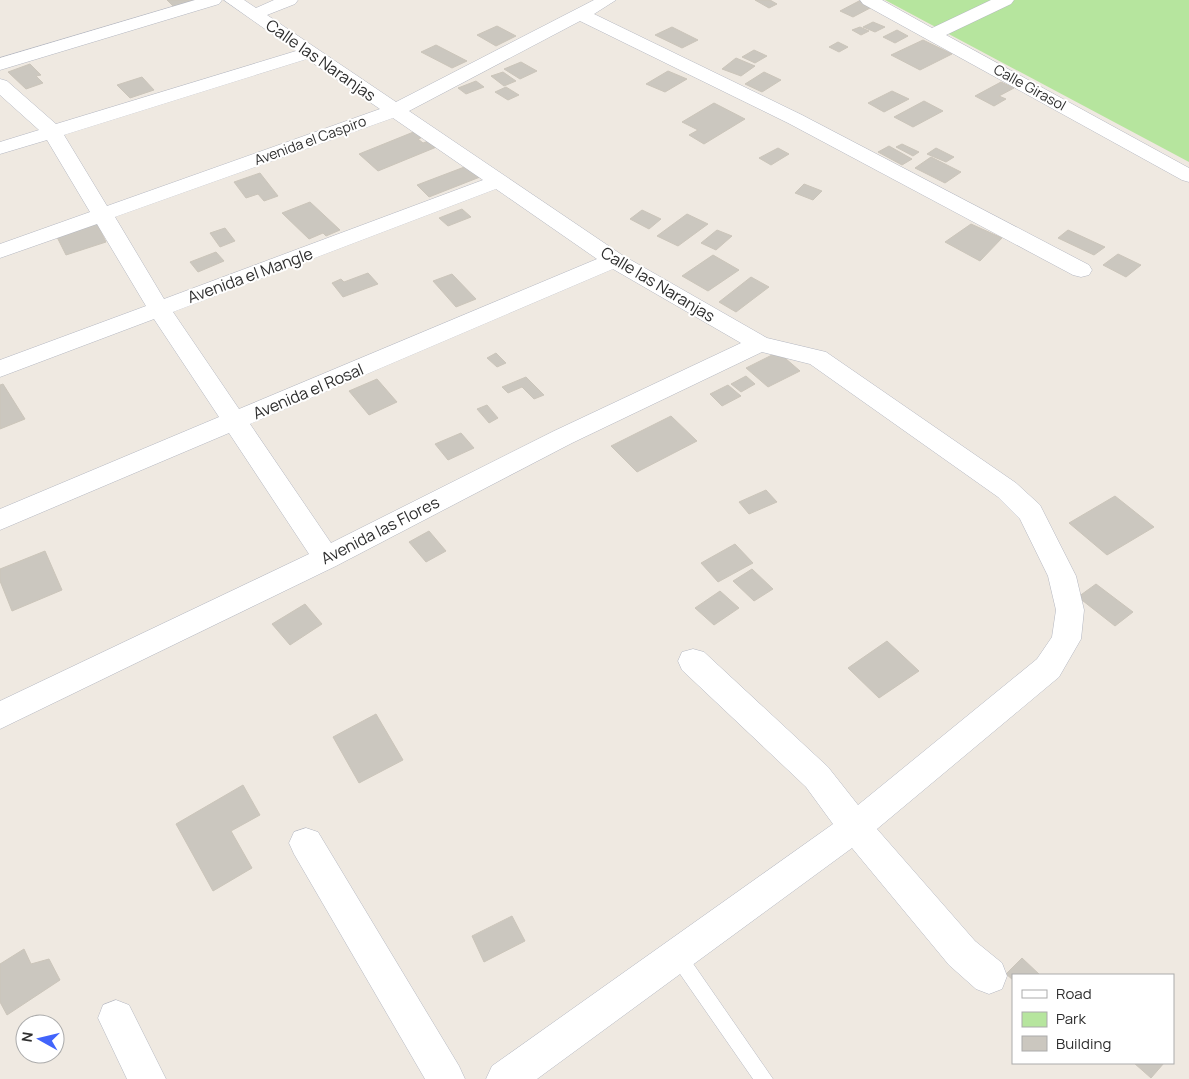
<svg xmlns="http://www.w3.org/2000/svg" width="1189" height="1079" font-family="Manrope,sans-serif">
	<style>
		.green { fill: #b6e59e }
		.building { fill: #cbc7bf; stroke: #cbc5ba }
		.lines { fill: none; stroke-linecap: round; stroke-linejoin: round }
		.service-casing { stroke: #b4b7c1; stroke-width: 1 }
		.minor-casing { stroke: #b4b7c1; stroke-width: 1 }
		.service { fill: #fff; fill-rule: evenodd }
		.minor { fill: #fff; fill-rule: evenodd }
		.labels { text-anchor: middle; dominant-baseline: central; stroke-width: 4; stroke-linejoin: round; paint-order: stroke }
		.far-street-label { font-size: 14px; fill: #2e2e2e; stroke: #fff }
		.street-label { font-size: 16px; fill: #2e2e2e; stroke: #fff }
	</style>
	<rect width="100%" height="100%" fill="#efe9e1"/>
	<!-- green -->
	<polygon class="green" points="885,0 1189,0 1189,162"/>
	<!-- building -->
	<g class="building">
		<polygon points="167,0 197,0 174,7"/>
		<polygon points="755,0 770,0 777,4 769,8"/>
		<polygon points="859,1 872,7 853,17 840,11"/>
		<polygon points="873,22 885,27 875,32 863,27"/>
		<polygon points="497,26 516,36 496,46 477,35"/>
		<polygon points="672,27 698,40 682,48 655,35"/>
		<polygon points="860,27 869,31 861,35 852,30"/>
		<polygon points="897,30 908,36 895,43 883,37"/>
		<polygon points="923,40 952,54 920,70 891,55"/>
		<polygon points="838,42 848,47 839,52 829,47"/>
		<polygon points="436,45 467,61 452,68 421,52"/>
		<polygon points="754,50 767,56 755,63 742,57"/>
		<polygon points="736,58 755,66 741,76 722,69"/>
		<polygon points="521,62 537,71 520,79 504,69"/>
		<polygon points="30,64 41,75 36,76 43,83 26,89 8,72"/>
		<polygon points="668,71 687,79 665,92 646,84"/>
		<polygon points="503,72 516,81 504,86 491,76"/>
		<polygon points="764,72 781,80 762,92 745,84"/>
		<polygon points="142,77 154,90 130,98 117,85"/>
		<polygon points="476,81 484,87 466,94 458,88"/>
		<polygon points="1001,82 1014,88 999,96 1006,99 994,106 975,96"/>
		<polygon points="506,87 519,95 508,100 495,92"/>
		<polygon points="892,91 909,99 884,112 868,103"/>
		<polygon points="924,101 943,111 913,127 894,117"/>
		<polygon points="714,103 745,119 704,144 689,135 698,130 682,122"/>
		<polygon points="416,131 423,137 418,139 423,143 431,140 439,146 378,171 359,154"/>
		<polygon points="902,144 919,152 913,156 896,147"/>
		<polygon points="889,146 912,159 902,165 878,152"/>
		<polygon points="778,148 789,154 771,165 759,158"/>
		<polygon points="936,148 954,157 946,162 927,154"/>
		<polygon points="931,157 961,172 945,183 915,168"/>
		<polygon points="467,166 480,177 429,197 417,185"/>
		<polygon points="260,173 278,196 264,201 258,194 246,198 234,182"/>
		<polygon points="804,184 822,191 813,200 795,193"/>
		<polygon points="310,202 340,230 326,236 323,233 309,239 282,213"/>
		<polygon points="462,209 471,217 448,226 439,218"/>
		<polygon points="642,210 661,219 649,229 630,219"/>
		<polygon points="687,214 708,224 678,246 657,236"/>
		<polygon points="96,222 106,242 66,255 56,235"/>
		<polygon points="971,224 1002,238 980,261 945,242"/>
		<polygon points="225,228 235,241 220,247 210,233"/>
		<polygon points="717,230 732,236 716,250 701,243"/>
		<polygon points="1068,230 1105,247 1094,255 1058,238"/>
		<polygon points="216,252 224,261 198,272 190,262"/>
		<polygon points="1118,254 1141,265 1126,277 1103,265"/>
		<polygon points="713,255 739,270 708,291 682,276"/>
		<polygon points="368,273 378,284 343,297 332,283 341,279 344,282"/>
		<polygon points="452,274 476,299 456,307 433,281"/>
		<polygon points="751,277 769,287 736,312 719,302"/>
		<polygon points="778,352 800,371 768,387 746,368"/>
		<polygon points="496,353 506,363 497,367 487,358"/>
		<polygon points="746,376 755,384 741,392 731,384"/>
		<polygon points="526,377 544,395 534,399 522,387 508,393 502,387"/>
		<polygon points="377,379 397,402 369,415 349,391"/>
		<polygon points="3,384 25,419 0,429 0,385"/>
		<polygon points="728,385 741,396 722,406 710,394"/>
		<polygon points="487,405 498,418 489,423 477,409"/>
		<polygon points="671,416 697,441 637,472 611,446"/>
		<polygon points="461,433 474,448 448,460 435,444"/>
		<polygon points="766,490 777,502 749,514 739,502"/>
		<polygon points="1115,496 1154,527 1107,555 1069,523"/>
		<polygon points="429,531 446,551 426,562 409,542"/>
		<polygon points="735,544 753,563 718,582 701,563"/>
		<polygon points="45,551 62,590 12,611 0,581 0,569"/>
		<polygon points="752,569 773,589 754,601 733,581"/>
		<polygon points="1096,584 1133,612 1115,626 1078,597"/>
		<polygon points="720,591 739,608 714,625 695,608"/>
		<polygon points="305,604 322,624 290,645 272,624"/>
		<polygon points="887,641 919,671 879,698 848,668"/>
		<polygon points="376,714 403,760 359,783 333,737"/>
		<polygon points="243,785 260,815 231,831 252,868 213,891 176,824"/>
		<polygon points="512,916 525,941 484,962 472,936"/>
		<polygon points="24,949 31,964 49,959 60,980 7,1015 0,1002 0,964"/>
		<polygon points="1022,958 1040,975 1013,975 1013,980 1006,974"/>
		<polygon points="1134,1063 1164,1063 1151,1078"/>
	</g>
	<g class="lines">
		<defs>
			<polygon id="service" points="677,946 683,949 773,1079 753,1079 671,961 668,955 671,949"/>
			<g id="minor">
				<polygon points="195,0 222,0 219,4 0,70 0,58"/>
				<path d="M 224,0 L 244,0 L 256,8 L 274,0 L 298,0 L 295,4 L 267,15 L 396,102 L 594,0 L 616,0 L 594,14 L 802,115 L 1089,265 L 1092,270 L 1089,275 L 1081,277 L 1073,275 L 788,123 L 580,21 L 409,111 L 622,255 L 767,338 L 826,352 L 1016,483 L 1040,505 L 1076,576 L 1084,610 L 1081,639 L 1059,677 L 877,829 L 975,941 L 1002,963 L 1007,976 L 1002,989 L 989,994 L 976,989 L 949,965 L 852,848 L 537,1079 L 486,1079 L 492,1066 L 833,824 L 806,787 L 682,670 L 678,661 L 682,652 L 693,649 L 704,652 L 828,767 L 858,805 L 1037,659 L 1052,637 L 1056,610 L 1048,576 L 1020,519 L 998,497 L 810,364 L 762,352 L 572,443 L 336,566 L 0,729 L 0,701 L 309,554 L 229,433 L 0,530 L 0,509 L 219,417 L 154,319 L 0,377 L 0,360 L 146,306 L 97,224 L 0,258 L 0,244 L 90,212 L 47,140 L 0,154 L 0,142 L 39,130 L 0,95 L 0,79 L 7,81 L 56,124 L 296,51 ZM 307,59 L 380,109 L 107,206 L 64,135 ZM 393,118 L 483,180 L 164,299 L 115,217 ZM 496,189 L 597,259 L 239,409 L 173,312 ZM 613,269 L 741,343 L 554,431 L 331,543 L 250,424 Z"/>
				<polygon points="860,0 882,0 932,28 991,0 1014,0 1011,4 946,35 1189,168 1189,182 1182,180 863,4"/>
				<polygon points="306,828 318,832 459,1066 465,1079 425,1079 294,854 289,843 294,832"/>
				<polygon points="116,1000 129,1005 166,1079 127,1079 98,1018 103,1005"/>
			</g>
		</defs>
		<!-- service casing -->
		<use href="#service" class="service-casing"/>
		<!-- minor casing -->
		<use href="#minor" class="minor-casing"/>
		<!-- service -->
		<use href="#service" class="service"/>
		<!-- minor -->
		<use href="#minor" class="minor"/>
	</g>
	<g class="labels">
		<!-- far-street labels -->
		<g class="far-street-label">
			<text transform="translate(1030 87) rotate(29)">Calle Girasol</text>
			<text transform="translate(310 140) rotate(-20)">Avenida el Caspiro</text>
		</g>
		<!-- street labels -->
		<g class="street-label">
			<text transform="translate(321 60) rotate(35)">Calle las Naranjas</text>
			<text transform="translate(250 275) rotate(-20)">Avenida el Mangle</text>
			<text transform="translate(658 284) rotate(31)">Calle las Naranjas</text>
			<text transform="translate(308 391) rotate(-23)">Avenida el Rosal</text>
			<text transform="translate(380 530) rotate(-27)">Avenida las Flores</text>
		</g>
	</g>
	<!-- legend -->
	<rect x="1012" y="974" width="162" height="90" fill="#ffffff" stroke="#ababab"/>
	<rect x="1022" y="990" width="25" height="8" fill="#ffffff" stroke="#ababab"/>
	<text x="1056" y="999" font-size="15" fill="#2e2e2e">Road</text>
	<rect x="1022" y="1012" width="25" height="15" fill="#b6e59e" stroke="#ababab"/>
	<text x="1056" y="1024" font-size="15" fill="#2e2e2e">Park</text>
	<rect x="1022" y="1036" width="25" height="15" fill="#cbc7bf" stroke="#ababab"/>
	<text x="1056" y="1049" font-size="15" fill="#2e2e2e">Building</text>
	<!-- north arrow -->
	<g transform="translate(40 1039) rotate(278)"><circle r="24" fill="#ffffff" stroke="#ababab"/>
	<path d="M0-4L9 19L0 12L-9 19Z" fill="#4264fb"/>
	<text y="-8" font-size="14" font-weight="bold" text-anchor="middle" fill="#2e2e2e">N</text>
	</g>
</svg>
